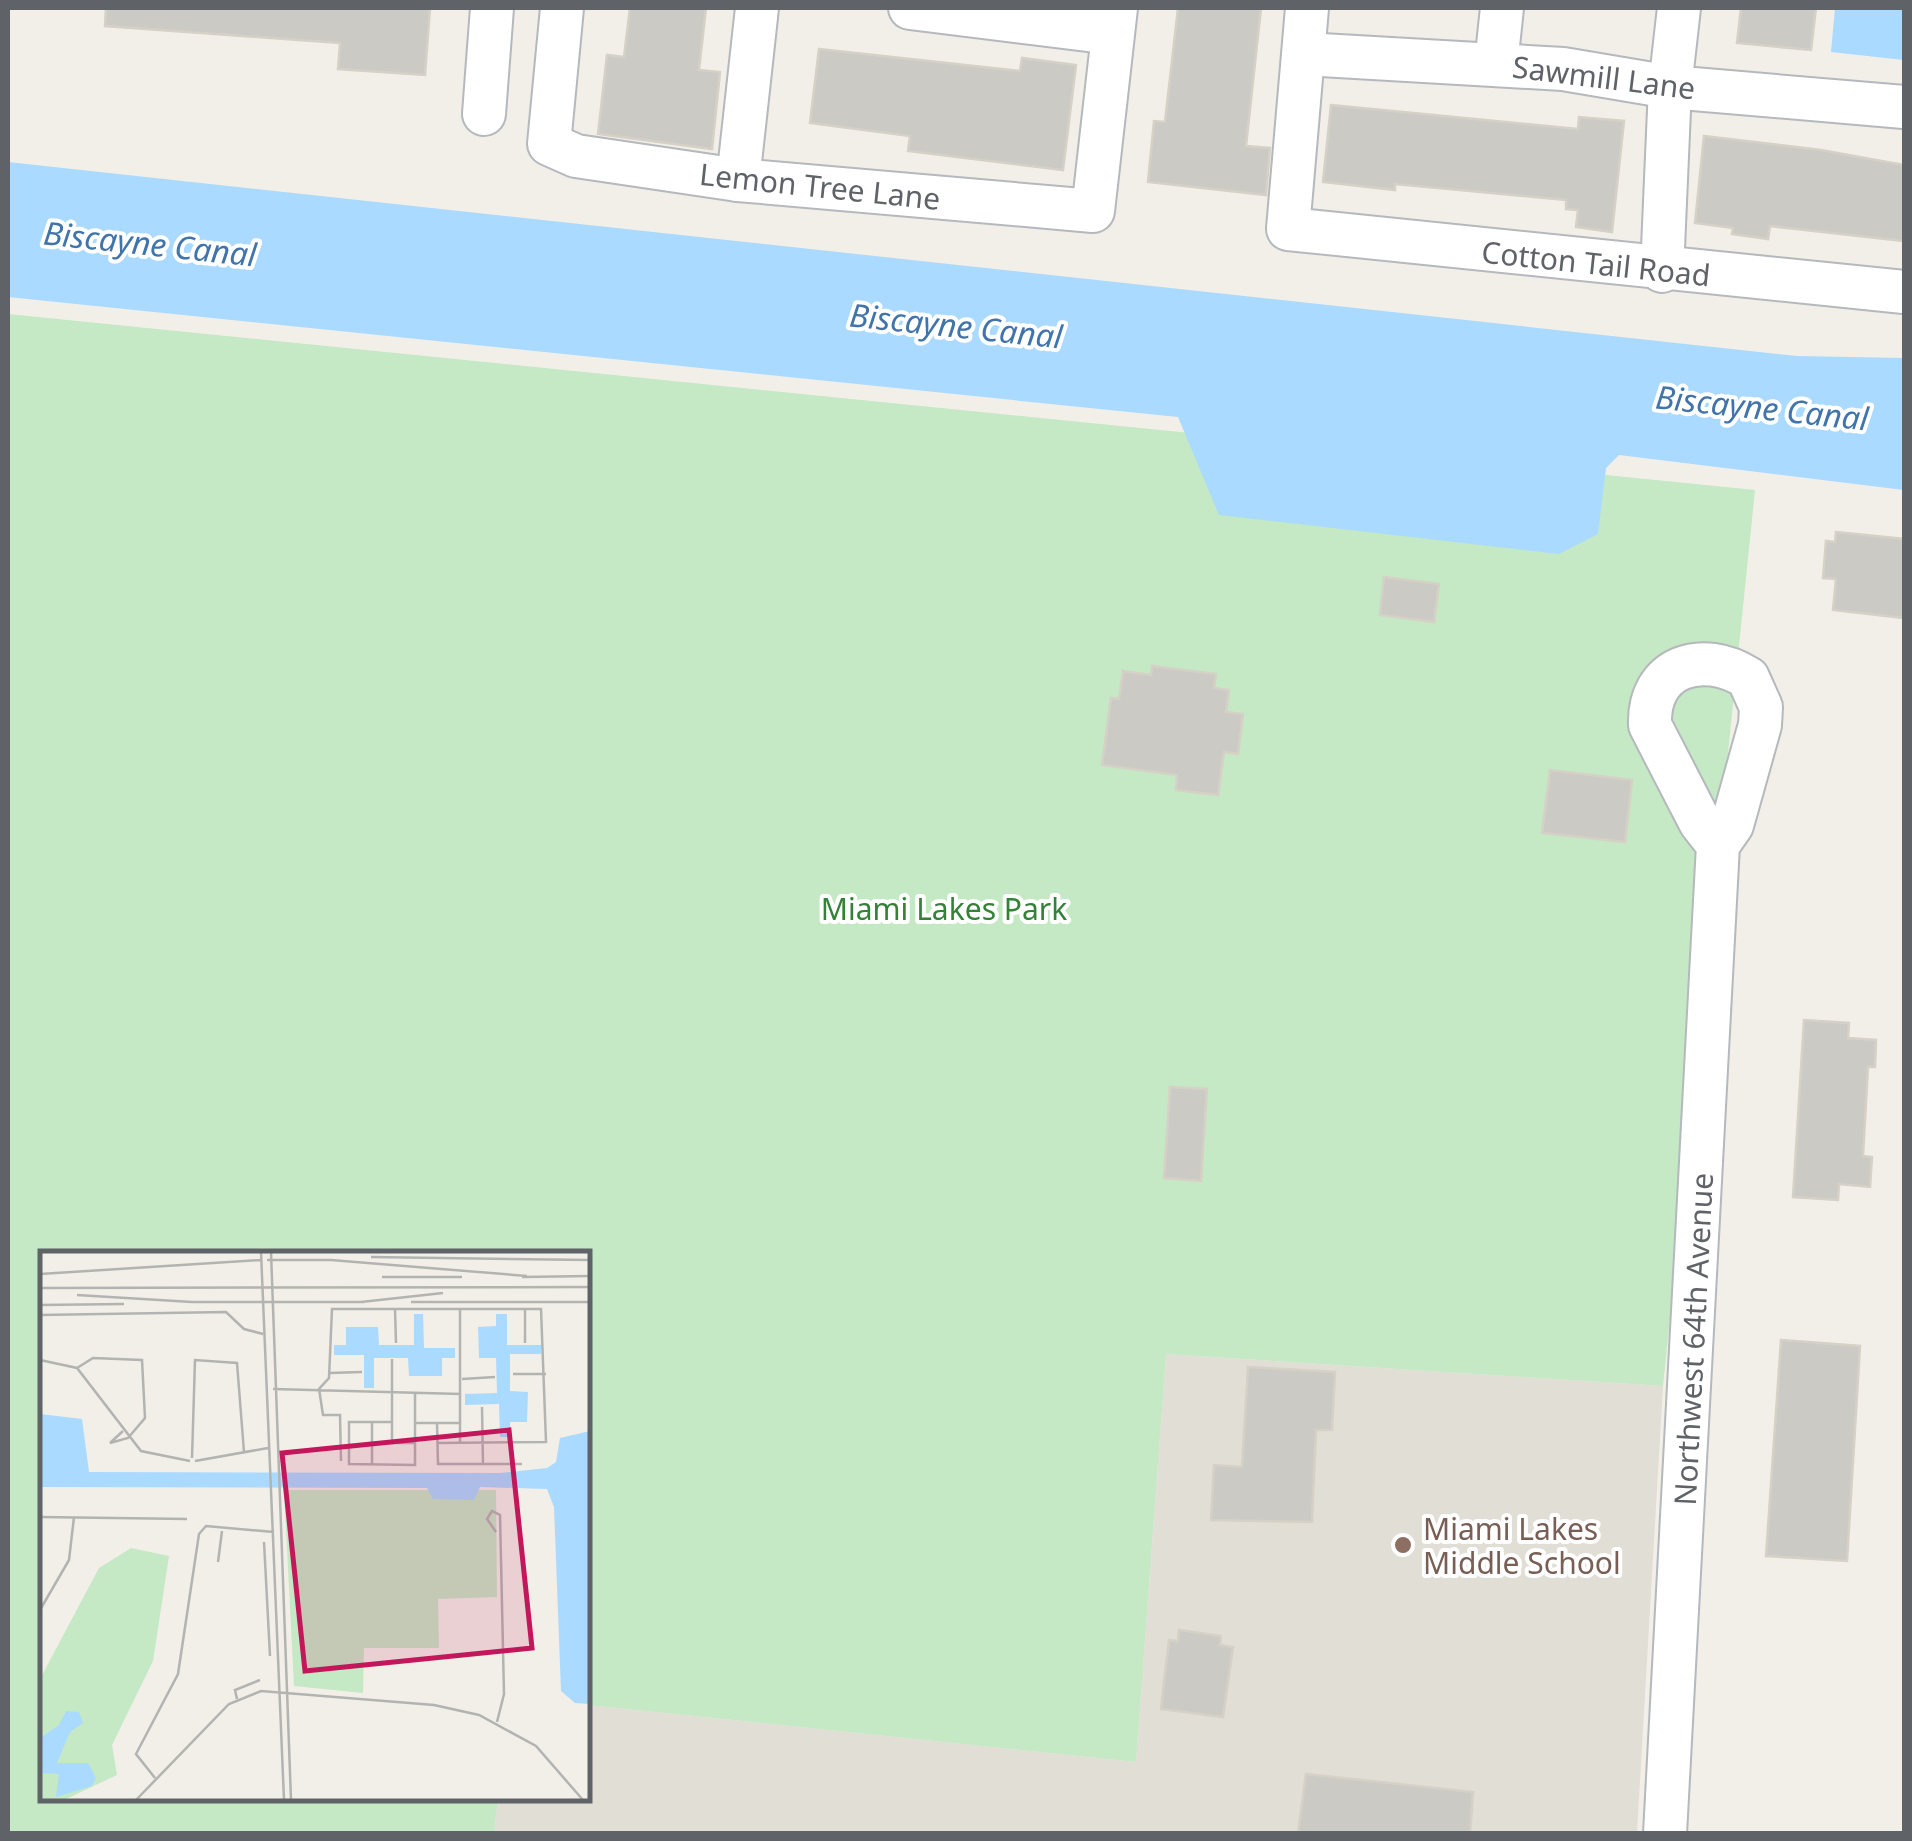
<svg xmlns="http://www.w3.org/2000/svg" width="1912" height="1841" font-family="'Noto Sans',sans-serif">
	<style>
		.education { fill: #e1ded6 }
		.green { fill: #c5e8c5 }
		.water { fill: #aadaff }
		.building { fill: #cccac5; stroke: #d6d1c6; stroke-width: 2.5 }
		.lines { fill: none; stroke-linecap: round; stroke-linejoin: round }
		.minor-casing { stroke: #b5b8bc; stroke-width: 46 }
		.minor { stroke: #fff; stroke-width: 42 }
		.education-dot { fill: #8d6e63; stroke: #fff; stroke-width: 4 }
		.labels { text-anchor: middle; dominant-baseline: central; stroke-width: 8; stroke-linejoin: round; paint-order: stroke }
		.street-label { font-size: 30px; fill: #5f6368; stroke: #fff }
		.park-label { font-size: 30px; fill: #348238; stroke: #fff }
		.education-label { font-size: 30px; fill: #785e54; stroke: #fff; text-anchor: start }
		.water-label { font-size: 32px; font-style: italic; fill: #4174aa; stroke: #fff }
		.inset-road { fill: none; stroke: #b3b3b1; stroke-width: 2.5 }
		.view { fill: #c2185b; fill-opacity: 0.15; stroke: #c2185b; stroke-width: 5 }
		.inset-edge { fill: none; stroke: #5f6368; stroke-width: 5 }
	</style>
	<rect width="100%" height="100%" fill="#f1efe8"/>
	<!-- education -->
	<polygon class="education" points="1166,1354 1663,1386 1637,1833 494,1834 498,1799 588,1798 588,1705 1136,1762"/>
	<!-- green -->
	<polygon class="green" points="8,314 1755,490 1663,1386 1166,1354 1136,1762 588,1705 588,1254 42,1254 42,1798 498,1799 494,1833 8,1833"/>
	<!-- water -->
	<g class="water">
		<polygon points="1835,8 1904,8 1904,60 1831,52"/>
		<polygon points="8,162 1797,356 1904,358 1904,490 1619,455 1606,468 1598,534 1559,554 1219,515 1178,417 8,297"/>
	</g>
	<!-- building -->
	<g class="building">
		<polygon points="106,8 430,8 425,75 338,69 340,43 105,26"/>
		<polygon points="630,8 706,8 699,70 720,72 712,149 598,134 607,55 624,57"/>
		<polygon points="1178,8 1261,8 1246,146 1270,148 1266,195 1148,182 1154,121 1165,122"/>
		<polygon points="1741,8 1816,8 1811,50 1737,43"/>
		<polygon points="819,49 1020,71 1022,58 1076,65 1063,170 908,151 910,136 810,123"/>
		<polygon points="1331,105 1578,129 1579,117 1624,121 1612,232 1576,227 1578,210 1566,209 1566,200 1395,184 1395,190 1323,182"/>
		<polygon points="1704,136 1821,150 1904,165 1904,241 1770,226 1768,239 1732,234 1733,228 1695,223"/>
		<polygon points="1836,532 1904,539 1904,618 1833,610 1836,579 1823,578 1826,541 1835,542"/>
		<polygon points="1384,577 1439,584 1434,622 1380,615"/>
		<polygon points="1152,666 1216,674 1214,688 1229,690 1226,712 1243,714 1238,754 1224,752 1218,795 1176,790 1177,775 1102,765 1111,698 1119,699 1123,671 1151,675"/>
		<polygon points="1550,770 1632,780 1625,842 1542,833"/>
		<polygon points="1804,1020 1849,1023 1848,1038 1876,1040 1875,1067 1868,1067 1863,1156 1872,1157 1870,1187 1839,1184 1838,1200 1793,1197"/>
		<polygon points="1170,1087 1207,1089 1201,1181 1164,1178"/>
		<polygon points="1781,1340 1860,1346 1847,1561 1766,1556"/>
		<polygon points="1248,1367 1335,1372 1332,1430 1316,1430 1312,1522 1211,1520 1214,1465 1242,1467"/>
		<polygon points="1179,1630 1221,1636 1220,1645 1233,1647 1223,1717 1161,1709 1169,1640 1178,1641"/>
		<polygon points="1306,1774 1473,1792 1470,1834 1298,1834"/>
	</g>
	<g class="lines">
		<defs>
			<g id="minor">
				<polyline points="562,8 549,144 576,156 738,180 1093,211 1116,8"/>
				<polyline points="910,8 1112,33"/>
				<polyline points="1307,8 1288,229 1904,292"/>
				<polyline points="1304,54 1563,69 1670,87 1904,107"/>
				<polyline points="1496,64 1502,8"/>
				<polyline points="484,114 492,8"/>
				<polyline points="738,180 757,8"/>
				<polyline points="1662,271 1670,87 1679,8"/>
				<path d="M 1665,1834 L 1718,845 L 1732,825 L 1760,725 L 1761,707 L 1748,678 C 1702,649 1648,666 1650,725 L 1700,822 L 1718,845"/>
			</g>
		</defs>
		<!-- minor casing -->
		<use href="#minor" class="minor-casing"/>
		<!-- minor -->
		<use href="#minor" class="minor"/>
	</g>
	<!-- markers -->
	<circle class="education-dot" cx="1403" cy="1545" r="10"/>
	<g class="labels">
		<!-- street labels -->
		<g class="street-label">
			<text transform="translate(1604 77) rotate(7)">Sawmill Lane</text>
			<text transform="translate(820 186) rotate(6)">Lemon Tree Lane</text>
			<text transform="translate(1596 263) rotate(6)">Cotton Tail Road</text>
			<text transform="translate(1693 1339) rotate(-87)">Northwest 64th Avenue</text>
		</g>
		<!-- park labels -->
		<g class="park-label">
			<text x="944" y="908">Miami Lakes Park</text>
		</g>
		<!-- education labels -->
		<g class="education-label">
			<text x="1423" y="1528">Miami Lakes<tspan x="1423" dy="34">Middle School</tspan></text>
		</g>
		<!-- water labels -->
		<g class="water-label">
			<text transform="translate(150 243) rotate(6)">Biscayne Canal</text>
			<text transform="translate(956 325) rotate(6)">Biscayne Canal</text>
			<text transform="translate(1762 407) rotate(6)">Biscayne Canal</text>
		</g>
	</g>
	<!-- overview -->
	<g transform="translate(40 1251)">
		<rect width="550" height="550" fill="#f1efe8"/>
		<path d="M 244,239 L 456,239 L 457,346 L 398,348 L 399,397 L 324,397 L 323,442 L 254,435 ZM 91,297 L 129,305 L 113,410 L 72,494 L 77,524 L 24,549 L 0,549 L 0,428 L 59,317 Z" fill="#c5e8c5"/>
		<path d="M 374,63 L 383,63 L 384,97 L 415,97 L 415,107 L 402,107 L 402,125 L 369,125 L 368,107 L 334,107 L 334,137 L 324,137 L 324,104 L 294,104 L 294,94 L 306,94 L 306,76 L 338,76 L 339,94 L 374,94 ZM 456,63 L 467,63 L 467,94 L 501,94 L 501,103 L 470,103 L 470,140 L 488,141 L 487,171 L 470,171 L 470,186 L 460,186 L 459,153 L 425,154 L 425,143 L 457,142 L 456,107 L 439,107 L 438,76 L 456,75 ZM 0,163 L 42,168 L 49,221 L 460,222 L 507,217 L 516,211 L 520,187 L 550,180 L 550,453 L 535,452 L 521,440 L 514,256 L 507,238 L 440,236 L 434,249 L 393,248 L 387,237 L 0,236 ZM 26,460 L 39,461 L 43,472 L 30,481 L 17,512 L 48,512 L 56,527 L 52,535 L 16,546 L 19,523 L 0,522 L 0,487 L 19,474 Z" fill="#aadaff"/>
		<path class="inset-road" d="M 221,1 L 244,549M 231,1 L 251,549M 331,6 L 550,9M 227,9 L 291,9M 291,9 L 487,25M 0,23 L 221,9M 342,26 L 422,26M 482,26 L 550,25M 0,37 L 550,36M 37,44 L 152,51M 151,51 L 324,51M 321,51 L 403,42M 371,51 L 550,51M 0,54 L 84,53M 420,57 L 420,191M 355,58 L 356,92M 485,58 L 485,92M 0,64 L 186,61 L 204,78 L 223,83M 352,108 L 352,192M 0,109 L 37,117 L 101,200 L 150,210M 37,117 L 53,107 L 102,109 L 105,167 L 88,187 L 70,192 L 83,180M 289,122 L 322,121M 473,123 L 506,123M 422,128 L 455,126M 233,138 L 421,143M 442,156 L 443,214M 352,171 L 309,171 L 309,213 L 375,214 L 375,143M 375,172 L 420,172M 397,172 L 398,213 L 482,213M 332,192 L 375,192M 152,207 L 155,109 L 197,112 L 204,201M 155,210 L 228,197M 301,210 L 300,164 L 283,164 L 279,138 L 289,127 L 292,58 L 501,58 L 506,191 L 398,192M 332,214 L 332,171M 0,266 L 147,268M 456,281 L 447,268 L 452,260 L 460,264 L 464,443 L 457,471M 224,291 L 230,405M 178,311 L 182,280M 0,359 L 29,309 L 34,266M 197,448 L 195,439 L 220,429M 115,527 L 96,503 L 138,423 L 159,283 L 166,275 L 234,281M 96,549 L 189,453 L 221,440 L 394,454 L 439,464 L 496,495 L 543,549"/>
		<path class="view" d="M 469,179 L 492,397 L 265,420 L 242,202 Z"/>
		<rect width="550" height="550" class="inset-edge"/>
	</g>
	<!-- border -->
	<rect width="1912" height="1841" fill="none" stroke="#5f6368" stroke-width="20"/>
</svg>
